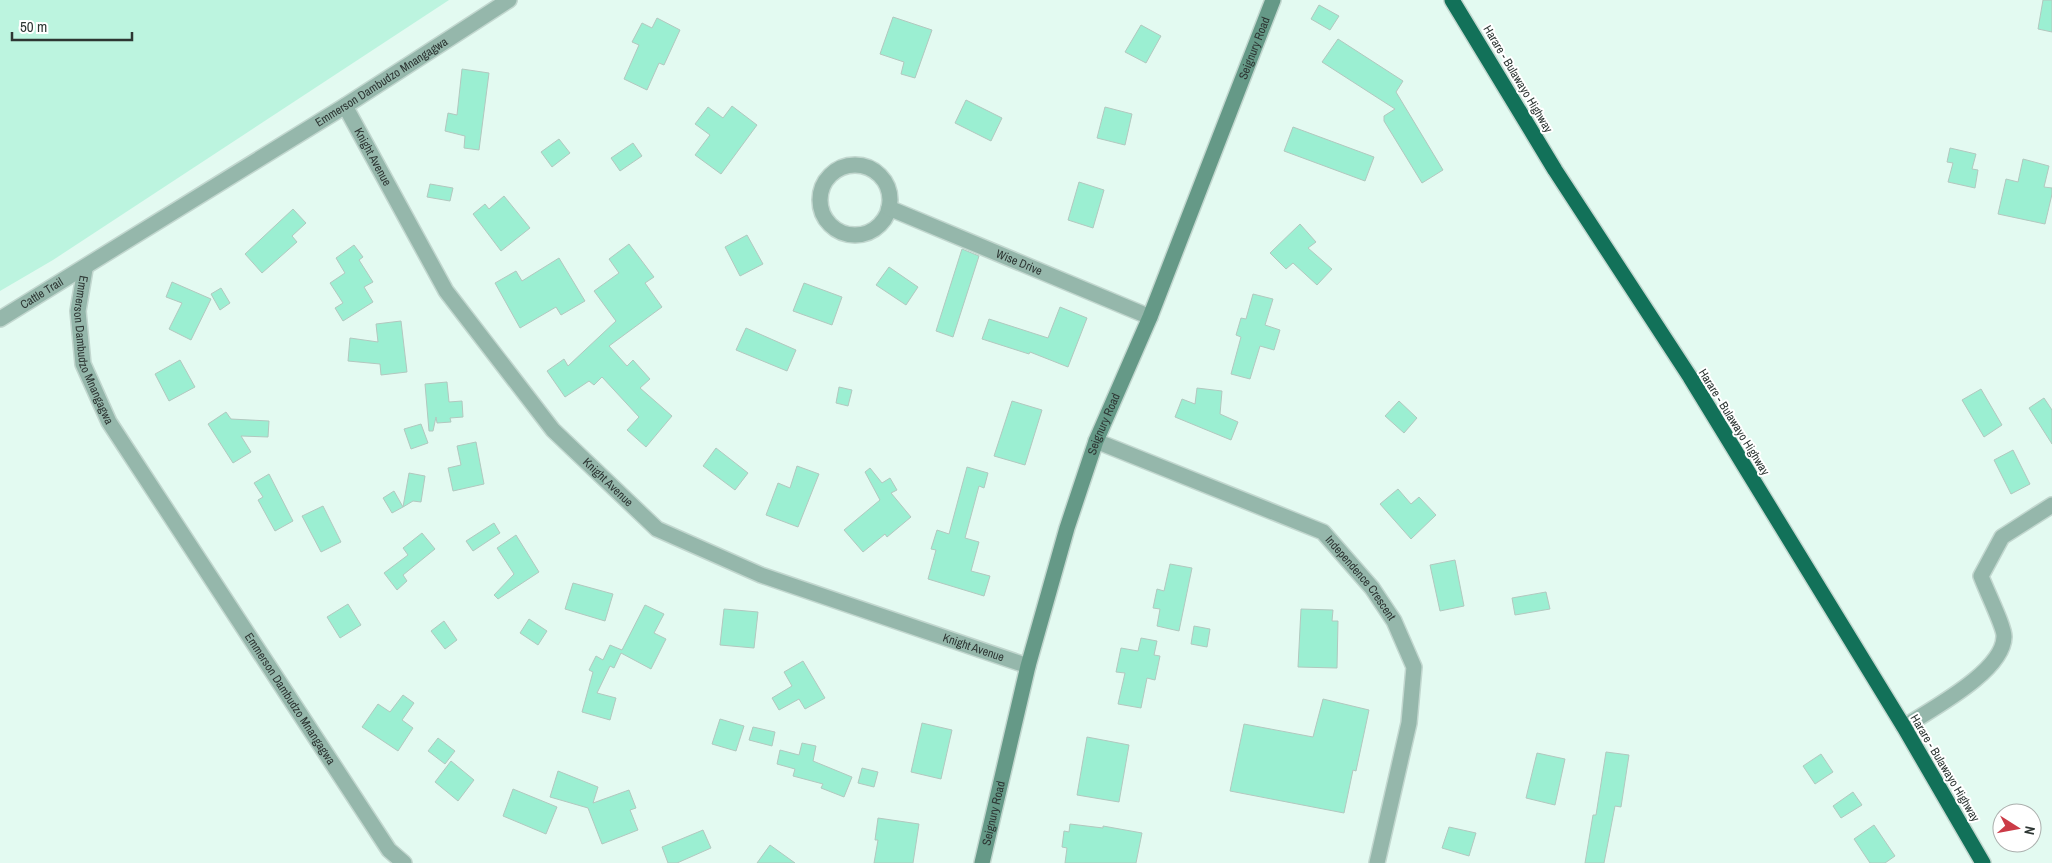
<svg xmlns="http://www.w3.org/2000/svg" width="2052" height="863" font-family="'Archivo Narrow',sans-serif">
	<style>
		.green { fill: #bcf4df }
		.building { fill: #9befd2; stroke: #b2c8bf }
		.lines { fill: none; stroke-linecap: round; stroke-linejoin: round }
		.street-casing { stroke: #c2d7cf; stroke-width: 18 }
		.secondary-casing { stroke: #c2d7cf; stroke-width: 18 }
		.highway-casing { stroke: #c2d7cf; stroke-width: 18 }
		.street { stroke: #95b7ab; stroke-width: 15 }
		.secondary { stroke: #659987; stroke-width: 15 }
		.highway { stroke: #127159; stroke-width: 15 }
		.labels { text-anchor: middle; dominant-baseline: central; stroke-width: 4; stroke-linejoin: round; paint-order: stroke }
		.street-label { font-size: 12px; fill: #2d3633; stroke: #fff }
	</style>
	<rect width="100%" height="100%" fill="#e3faf1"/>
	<!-- green -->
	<polygon class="green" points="0,0 449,0 53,260 0,291"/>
	<!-- building -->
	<g class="building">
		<polygon points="2043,0 2052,0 2052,32 2038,29"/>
		<polygon points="1319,5 1339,16 1330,30 1311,19"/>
		<polygon points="893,17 932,30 915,78 901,74 904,62 880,54"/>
		<polygon points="657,18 680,30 664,65 659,63 647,90 624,79 639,45 632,42 642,23 652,28"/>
		<polygon points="1141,25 1161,36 1146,63 1125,52"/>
		<polygon points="1338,39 1403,81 1396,92 1443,170 1422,183 1384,121 1384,116 1395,109 1322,62"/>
		<polygon points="462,69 489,73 479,150 464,148 465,136 445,131 448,113 457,115"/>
		<polygon points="966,100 1002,118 991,141 955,123"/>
		<polygon points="732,106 757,125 721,174 695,155 710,135 695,124 708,107 723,118"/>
		<polygon points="1105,107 1132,114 1125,145 1097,138"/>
		<polygon points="1293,127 1374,157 1365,181 1284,151"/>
		<polygon points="559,139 570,153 552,167 541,152"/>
		<polygon points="633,143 642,156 620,171 611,158"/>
		<polygon points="1950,148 1976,154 1972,169 1978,170 1975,188 1948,182 1953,163 1947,162"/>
		<polygon points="2023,159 2049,166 2044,187 2052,188 2052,194 2045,224 1998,214 2006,179 2018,182"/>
		<polygon points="1079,182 1104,190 1093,228 1068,220"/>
		<polygon points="430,184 453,188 450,201 427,197"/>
		<polygon points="504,196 530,228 501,251 473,214 485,204 489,209"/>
		<polygon points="293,209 306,223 292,236 297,242 262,273 245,254"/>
		<polygon points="1300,224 1316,242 1308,248 1332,269 1317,285 1293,263 1286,269 1270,253"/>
		<polygon points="747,235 763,264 740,276 725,247"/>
		<polygon points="629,244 654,277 645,283 662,307 609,346 627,366 633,360 650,379 640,388 672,416 646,447 627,430 639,417 602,377 594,385 589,381 565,397 547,371 564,359 568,366 616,321 594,291 619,273 609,259"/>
		<polygon points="354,245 363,257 359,260 373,282 364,287 373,302 343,321 335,308 343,303 330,283 345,273 336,258"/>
		<polygon points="962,249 979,256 953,337 936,331"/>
		<polygon points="559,258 585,301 561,315 556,307 520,328 495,283 516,271 522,281"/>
		<polygon points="889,267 918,287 906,305 876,285"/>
		<polygon points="172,282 211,299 191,340 169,329 182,303 166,297"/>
		<polygon points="804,283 842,297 832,325 793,311"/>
		<polygon points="221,288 230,303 220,310 211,294"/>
		<polygon points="1253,294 1273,299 1265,325 1280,330 1274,350 1260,346 1250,379 1231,374 1241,337 1236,335 1241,318 1246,319"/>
		<polygon points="1060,307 1087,318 1068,367 1030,352 1029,354 982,339 989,319 1048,338"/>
		<polygon points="401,321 407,372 381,375 380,364 348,361 350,338 378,342 376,324"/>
		<polygon points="746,328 796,350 787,371 736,350"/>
		<polygon points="180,360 195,387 169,401 155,374"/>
		<polygon points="447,382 449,402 462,401 463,417 450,418 451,422 437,423 436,417 433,431 429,431 425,384"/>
		<polygon points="839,387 852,390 848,406 836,403"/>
		<polygon points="1197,388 1222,391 1220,414 1238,422 1231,440 1175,417 1182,399 1195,404"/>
		<polygon points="1981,389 2002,425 1984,437 1962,400"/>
		<polygon points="2044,398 2052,410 2052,444 2029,408"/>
		<polygon points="1012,401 1042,410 1025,465 994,456"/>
		<polygon points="1399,401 1417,418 1404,433 1385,416"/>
		<polygon points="226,412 231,419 269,421 268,437 241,436 251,452 233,463 208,424"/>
		<polygon points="421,424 428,443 411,449 404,429"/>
		<polygon points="476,442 484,484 453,491 448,468 461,465 457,446"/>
		<polygon points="716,448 748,473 735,490 703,466"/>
		<polygon points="2013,450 2030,484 2011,494 1994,460"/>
		<polygon points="797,466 819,474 798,527 766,515 778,483 790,488"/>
		<polygon points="967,467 988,473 984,488 979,486 965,538 979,542 971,571 990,576 984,596 928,579 936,550 931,549 937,530 949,534"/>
		<polygon points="870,468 882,483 890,478 897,490 891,493 911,517 887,537 885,534 863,552 844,530 880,500 865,472"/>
		<polygon points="409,473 425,476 421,502 413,501 403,507"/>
		<polygon points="269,474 293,521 275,531 258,500 263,497 254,483"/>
		<polygon points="1398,489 1411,504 1419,497 1436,515 1411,539 1380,504"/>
		<polygon points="394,491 403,507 392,513 383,498"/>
		<polygon points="323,506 341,542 321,552 302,516"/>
		<polygon points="494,523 500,533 473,551 466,541"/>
		<polygon points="422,533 435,549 403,575 407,581 397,590 384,573 408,555 403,548"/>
		<polygon points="516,535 539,572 498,599 494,595 514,574 497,548"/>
		<polygon points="1455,560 1464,606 1440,611 1430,565"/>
		<polygon points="1170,564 1192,568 1179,631 1157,626 1160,609 1153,608 1157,589 1164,591"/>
		<polygon points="573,583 613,594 605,621 565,609"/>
		<polygon points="1546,592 1550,609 1515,615 1512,598"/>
		<polygon points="348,604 361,625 340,638 327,617"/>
		<polygon points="645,605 664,614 654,633 666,639 651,669 621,653 614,668 610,666 597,693 616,698 610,720 582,712 593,672 589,670 596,656 603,660 610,645 622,650"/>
		<polygon points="724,609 758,612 754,648 720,645"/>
		<polygon points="1301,609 1333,610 1332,621 1338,621 1337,668 1298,667"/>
		<polygon points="529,619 547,631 538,645 520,633"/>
		<polygon points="444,621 457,640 445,649 431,631"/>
		<polygon points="1194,626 1210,629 1207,647 1191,644"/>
		<polygon points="1141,638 1157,641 1154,655 1160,656 1155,680 1147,678 1141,708 1118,704 1125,673 1116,672 1121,648 1138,651"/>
		<polygon points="803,661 825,698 805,709 799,699 779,710 772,698 792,686 784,672"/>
		<polygon points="403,695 414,703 402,720 413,728 398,751 362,727 378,704 390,712"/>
		<polygon points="1323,699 1369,710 1356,771 1353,770 1344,813 1230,791 1244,724 1313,737"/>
		<polygon points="720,719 744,726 736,751 712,744"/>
		<polygon points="922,723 952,730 941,779 911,772"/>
		<polygon points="753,727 775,732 772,746 749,740"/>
		<polygon points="1087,737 1129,745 1119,802 1077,795"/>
		<polygon points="438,738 455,751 445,764 428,751"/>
		<polygon points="802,743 816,746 813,761 852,777 844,797 821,788 823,784 793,776 795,769 777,764 780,750 799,755"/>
		<polygon points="1606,752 1629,755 1621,807 1615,806 1604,863 1585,863 1593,815 1596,815"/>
		<polygon points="1537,753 1565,759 1555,805 1526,798"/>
		<polygon points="1821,754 1833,772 1815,784 1803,766"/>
		<polygon points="451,761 474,780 458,801 435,782"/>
		<polygon points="862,768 878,772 874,787 858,783"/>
		<polygon points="558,771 598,787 593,803 629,790 636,808 630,810 638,830 602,844 588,808 550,797"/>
		<polygon points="513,789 557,807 546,834 503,816"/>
		<polygon points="1853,792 1862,805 1841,818 1833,806"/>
		<polygon points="878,818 919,824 913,863 874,863 878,840 875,840"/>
		<polygon points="1070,824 1103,828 1103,826 1142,833 1136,863 1065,863 1067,848 1062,847 1064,831 1069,832"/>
		<polygon points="1874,825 1895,856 1885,863 1870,863 1854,839"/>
		<polygon points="1449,827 1476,833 1469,856 1442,848"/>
		<polygon points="703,830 711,848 677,863 668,863 662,847"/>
		<polygon points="770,845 795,863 757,863"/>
	</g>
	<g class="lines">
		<defs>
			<g id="street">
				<path id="s1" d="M 345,106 L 446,291 L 553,430 L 657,529 L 761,575 L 1028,666"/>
				<circle cx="855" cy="200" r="35"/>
				<path id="s2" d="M 889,208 L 1150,317"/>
				<path id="s3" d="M 85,269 L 78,311 L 83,364 L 109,422 L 389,850 L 404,863"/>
				<path id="s4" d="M 0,319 L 345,106 L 509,0"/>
				<path id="s5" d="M 1096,441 L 1323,532 L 1372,588 L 1394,621 L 1414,667 L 1409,723 L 1377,863"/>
				<path d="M 1904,727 C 1931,709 2003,672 2004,637 C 2005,628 1985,588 1981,576 L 2002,537 L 2052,505"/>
			</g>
			<g id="secondary">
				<path id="s6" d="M 982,863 L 1028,666 L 1067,528 L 1096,441 L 1150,317 L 1273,0"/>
			</g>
			<polyline id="highway" points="1452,0 1555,170 1690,377 1904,727 1983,863"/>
		</defs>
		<!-- street casing -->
		<use href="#street" class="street-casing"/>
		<!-- secondary casing -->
		<use href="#secondary" class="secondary-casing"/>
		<!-- highway casing -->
		<use href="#highway" class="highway-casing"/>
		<!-- street -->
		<use href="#street" class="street"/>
		<!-- secondary -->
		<use href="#secondary" class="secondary"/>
		<!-- highway -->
		<use href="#highway" class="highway"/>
	</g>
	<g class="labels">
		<!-- street labels -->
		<g class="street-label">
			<text stroke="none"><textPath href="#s6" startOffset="861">Seignury Road</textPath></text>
			<text transform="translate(1518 79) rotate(59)">Harare - Bulawayo Highway</text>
			<text stroke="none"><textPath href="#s4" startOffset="449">Emmerson Dambudzo Mnangagwa</textPath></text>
			<text stroke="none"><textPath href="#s1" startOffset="58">Knight Avenue</textPath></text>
			<text stroke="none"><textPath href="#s2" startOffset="141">Wise Drive</textPath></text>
			<text stroke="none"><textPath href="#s4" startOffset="49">Cattle Trail</textPath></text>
			<text stroke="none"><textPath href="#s3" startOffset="84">Emmerson Dambudzo Mnangagwa</textPath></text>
			<text transform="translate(1734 422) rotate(58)">Harare - Bulawayo Highway</text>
			<text stroke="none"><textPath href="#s6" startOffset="456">Seignury Road</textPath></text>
			<text stroke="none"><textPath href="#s1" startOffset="462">Knight Avenue</textPath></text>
			<text stroke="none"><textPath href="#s5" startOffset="304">Independence Crescent</textPath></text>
			<text stroke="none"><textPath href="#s1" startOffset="868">Knight Avenue</textPath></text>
			<text stroke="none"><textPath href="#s3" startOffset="490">Emmerson Dambudzo Mnangagwa</textPath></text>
			<text transform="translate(1945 768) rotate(59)">Harare - Bulawayo Highway</text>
			<text stroke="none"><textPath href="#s6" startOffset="51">Seignury Road</textPath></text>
		</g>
	</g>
	<!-- north arrow -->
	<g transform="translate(2017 828) rotate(101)"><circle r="24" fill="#ffffff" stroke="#abafad"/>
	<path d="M0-4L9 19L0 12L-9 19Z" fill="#cb3b47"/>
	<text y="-8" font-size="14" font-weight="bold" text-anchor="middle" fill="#2d3633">N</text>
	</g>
	<!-- scale -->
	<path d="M12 32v8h120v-8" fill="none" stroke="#2d3633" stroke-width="2.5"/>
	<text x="20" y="32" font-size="15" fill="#2d3633" stroke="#ffffff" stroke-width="4" paint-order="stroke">50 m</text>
</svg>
